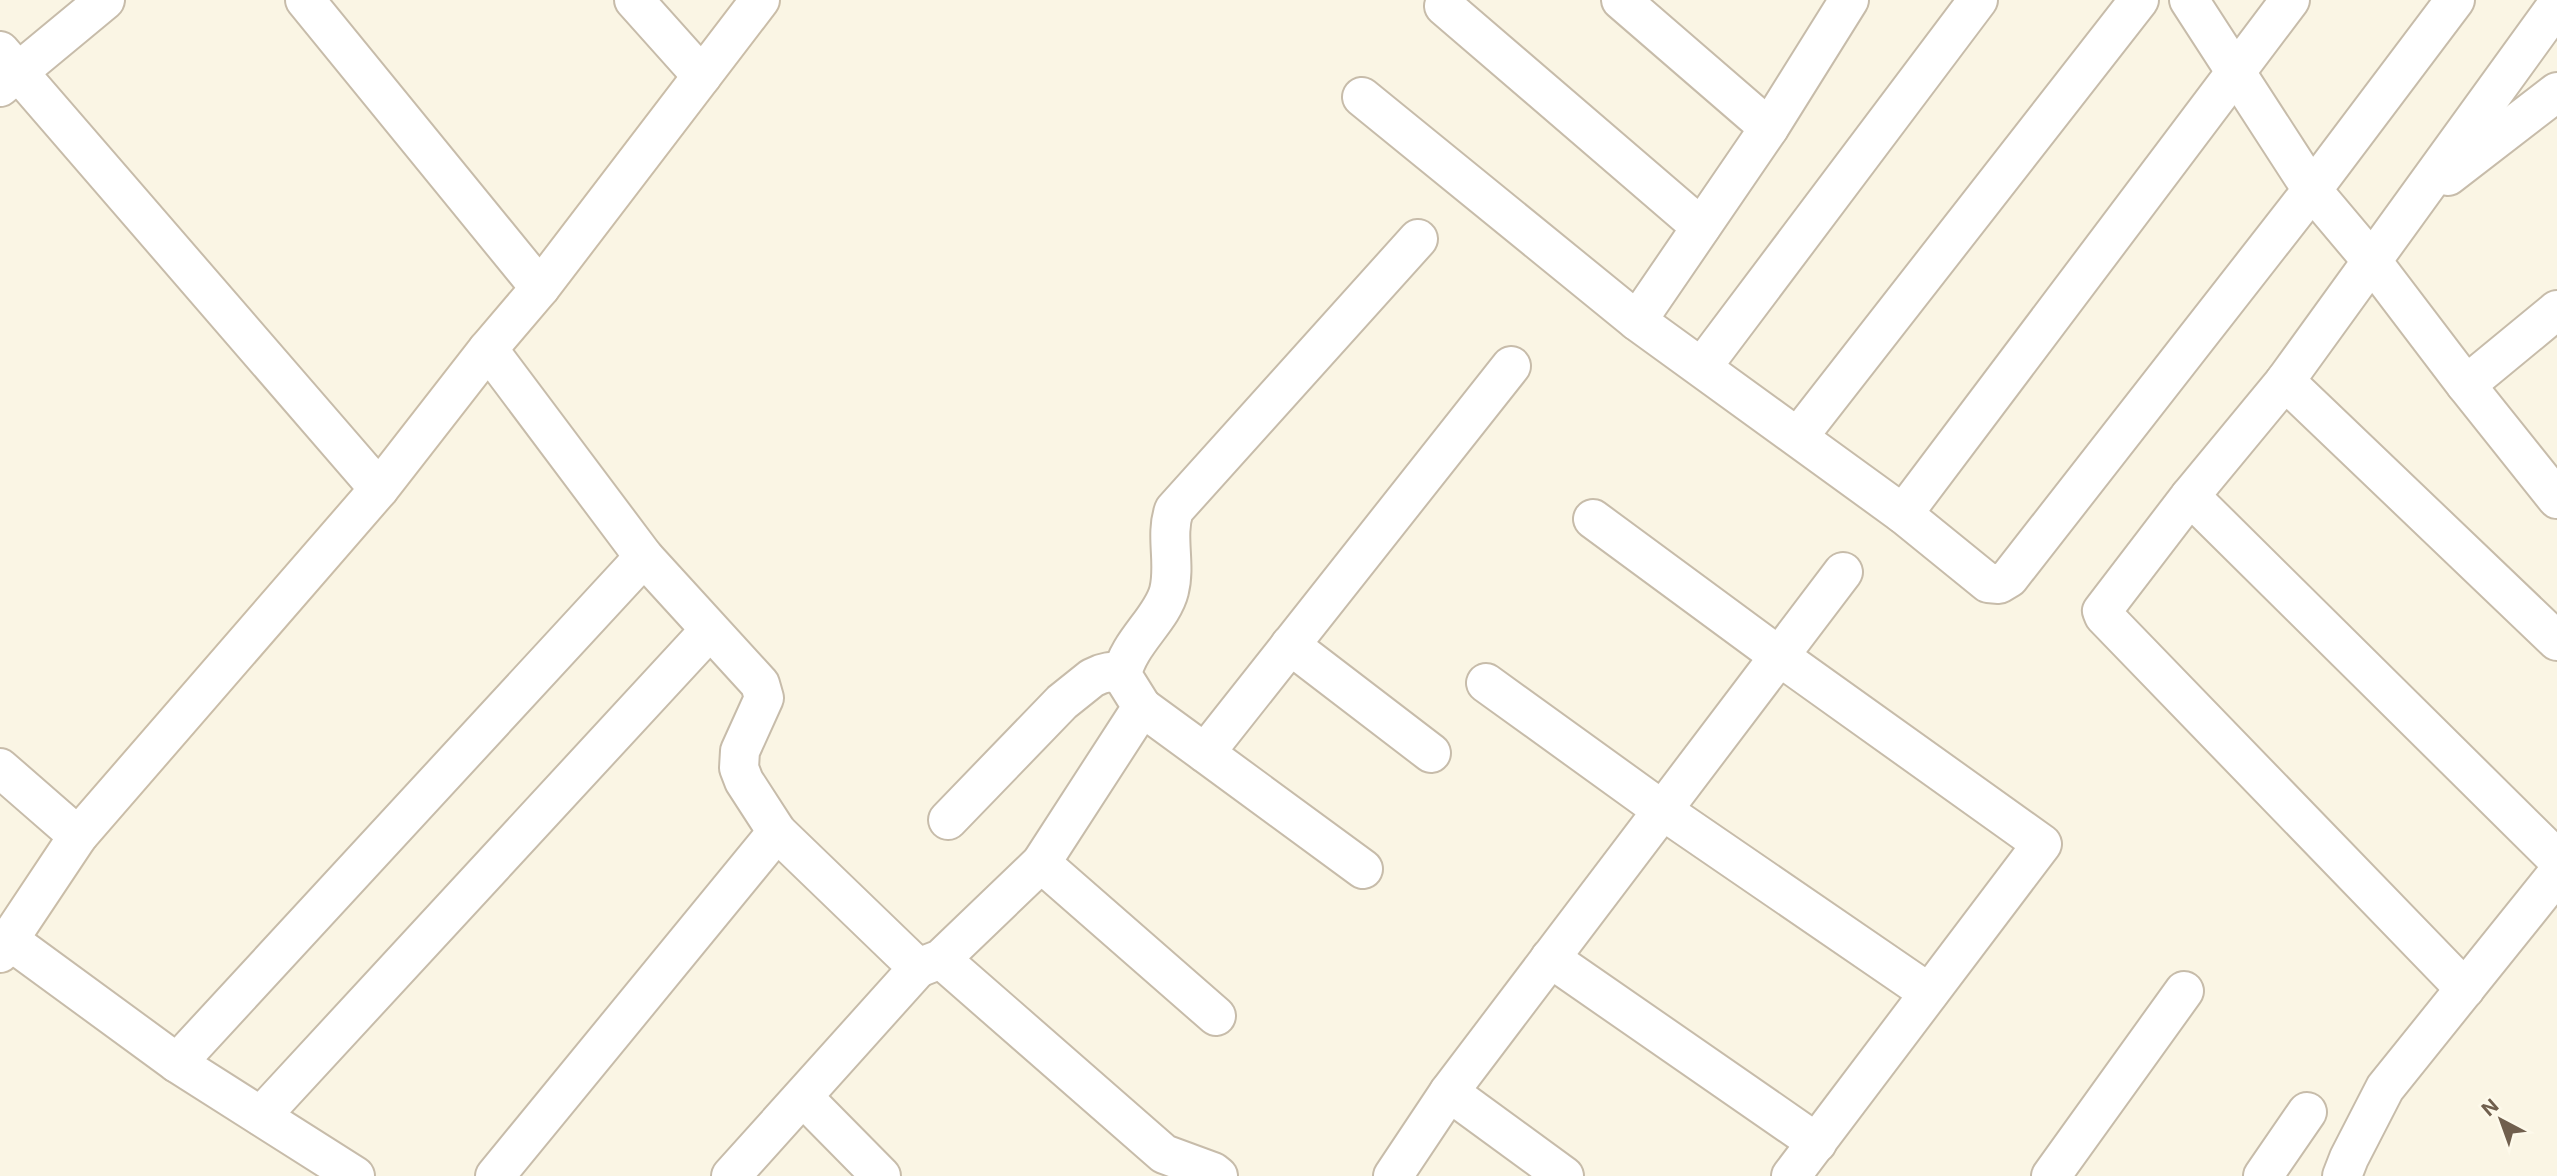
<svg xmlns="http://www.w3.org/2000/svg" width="2557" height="1176" font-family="Inter,sans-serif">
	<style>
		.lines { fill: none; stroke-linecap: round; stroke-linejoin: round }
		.street-casing { stroke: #c7bcaa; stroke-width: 42 }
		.secondary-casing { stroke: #cabda8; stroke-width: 42 }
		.street { stroke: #fff; stroke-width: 38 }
		.secondary { stroke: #fff; stroke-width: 38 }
	</style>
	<rect width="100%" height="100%" fill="#faf5e4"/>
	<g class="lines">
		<defs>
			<g id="street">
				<polyline points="305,0 540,288"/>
				<polyline points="634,0 702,76"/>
				<polyline points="1621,0 1769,128"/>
				<polyline points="2189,0 2312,190 2371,260 2466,385 2557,499"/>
				<polyline points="1444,6 1701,227"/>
				<polyline points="0,51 379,489"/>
				<polyline points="0,87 105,0"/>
				<polyline points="1362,97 1637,321 1903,514 1988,583 1999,584 2009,578 2312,190 2455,0"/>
				<polyline points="2448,176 2557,92"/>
				<polyline points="1637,321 1769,128 1849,0"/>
				<polyline points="488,349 644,557 760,684 764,698 740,751 739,768 744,781 777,832 918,968 731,1176"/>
				<polyline points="1702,367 1978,0"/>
				<polyline points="2285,381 2557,641"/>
				<polyline points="2466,385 2557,310"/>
				<polyline points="1798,437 2139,0"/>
				<polyline points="2190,496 2557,859"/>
				<polyline points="1903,514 2290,0"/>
				<polyline points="1593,519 1779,656 2042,844 1791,1176"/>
				<polyline points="1290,645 1431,753"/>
				<polyline points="1486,683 1662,810 1929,993"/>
				<polyline points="1142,707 1205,753 1511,366"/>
				<polyline points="1205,753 1363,869"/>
				<polyline points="0,768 78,836"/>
				<polyline points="948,820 1062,702 1092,678 1101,674 1109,672 1122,675"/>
				<polyline points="1041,863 1216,1016"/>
				<polyline points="9,940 177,1063 355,1176"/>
				<polyline points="1550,958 1817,1143"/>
				<polyline points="941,959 1164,1154 1213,1172 1218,1176"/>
				<path d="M 918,968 L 941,959 L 1041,863 L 1142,707 L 1122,675 C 1128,643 1162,619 1169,591 C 1176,564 1165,536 1174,510 L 1418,239"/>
				<polyline points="2465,989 2104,616 2102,611 2190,496 2285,381 2557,5"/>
				<polyline points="177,1063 644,557"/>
				<polyline points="1449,1092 1564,1176"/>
				<polyline points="803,1097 881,1176"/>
				<polyline points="261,1116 709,631"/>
				<polyline points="495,1176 777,832"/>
				<polyline points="1393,1176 1449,1092 1843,572"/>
				<polyline points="2051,1176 2184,991"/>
				<polyline points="2263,1176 2307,1112"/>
				<polyline points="2342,1176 2349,1158 2385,1088 2557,874"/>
			</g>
			<polyline id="secondary" points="0,953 78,836 379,489 488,349 540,288 760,0"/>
		</defs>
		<!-- street casing -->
		<use href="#street" class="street-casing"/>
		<!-- secondary casing -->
		<use href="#secondary" class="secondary-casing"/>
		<!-- street -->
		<use href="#street" class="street"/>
		<!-- secondary -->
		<use href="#secondary" class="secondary"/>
	</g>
	<!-- north arrow -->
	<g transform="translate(2501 1120) rotate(319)" stroke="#fdf9ea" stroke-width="5" paint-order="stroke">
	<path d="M0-5L12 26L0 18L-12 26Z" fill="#705f4d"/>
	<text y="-10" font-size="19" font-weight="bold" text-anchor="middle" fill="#705f4d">N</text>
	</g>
</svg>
